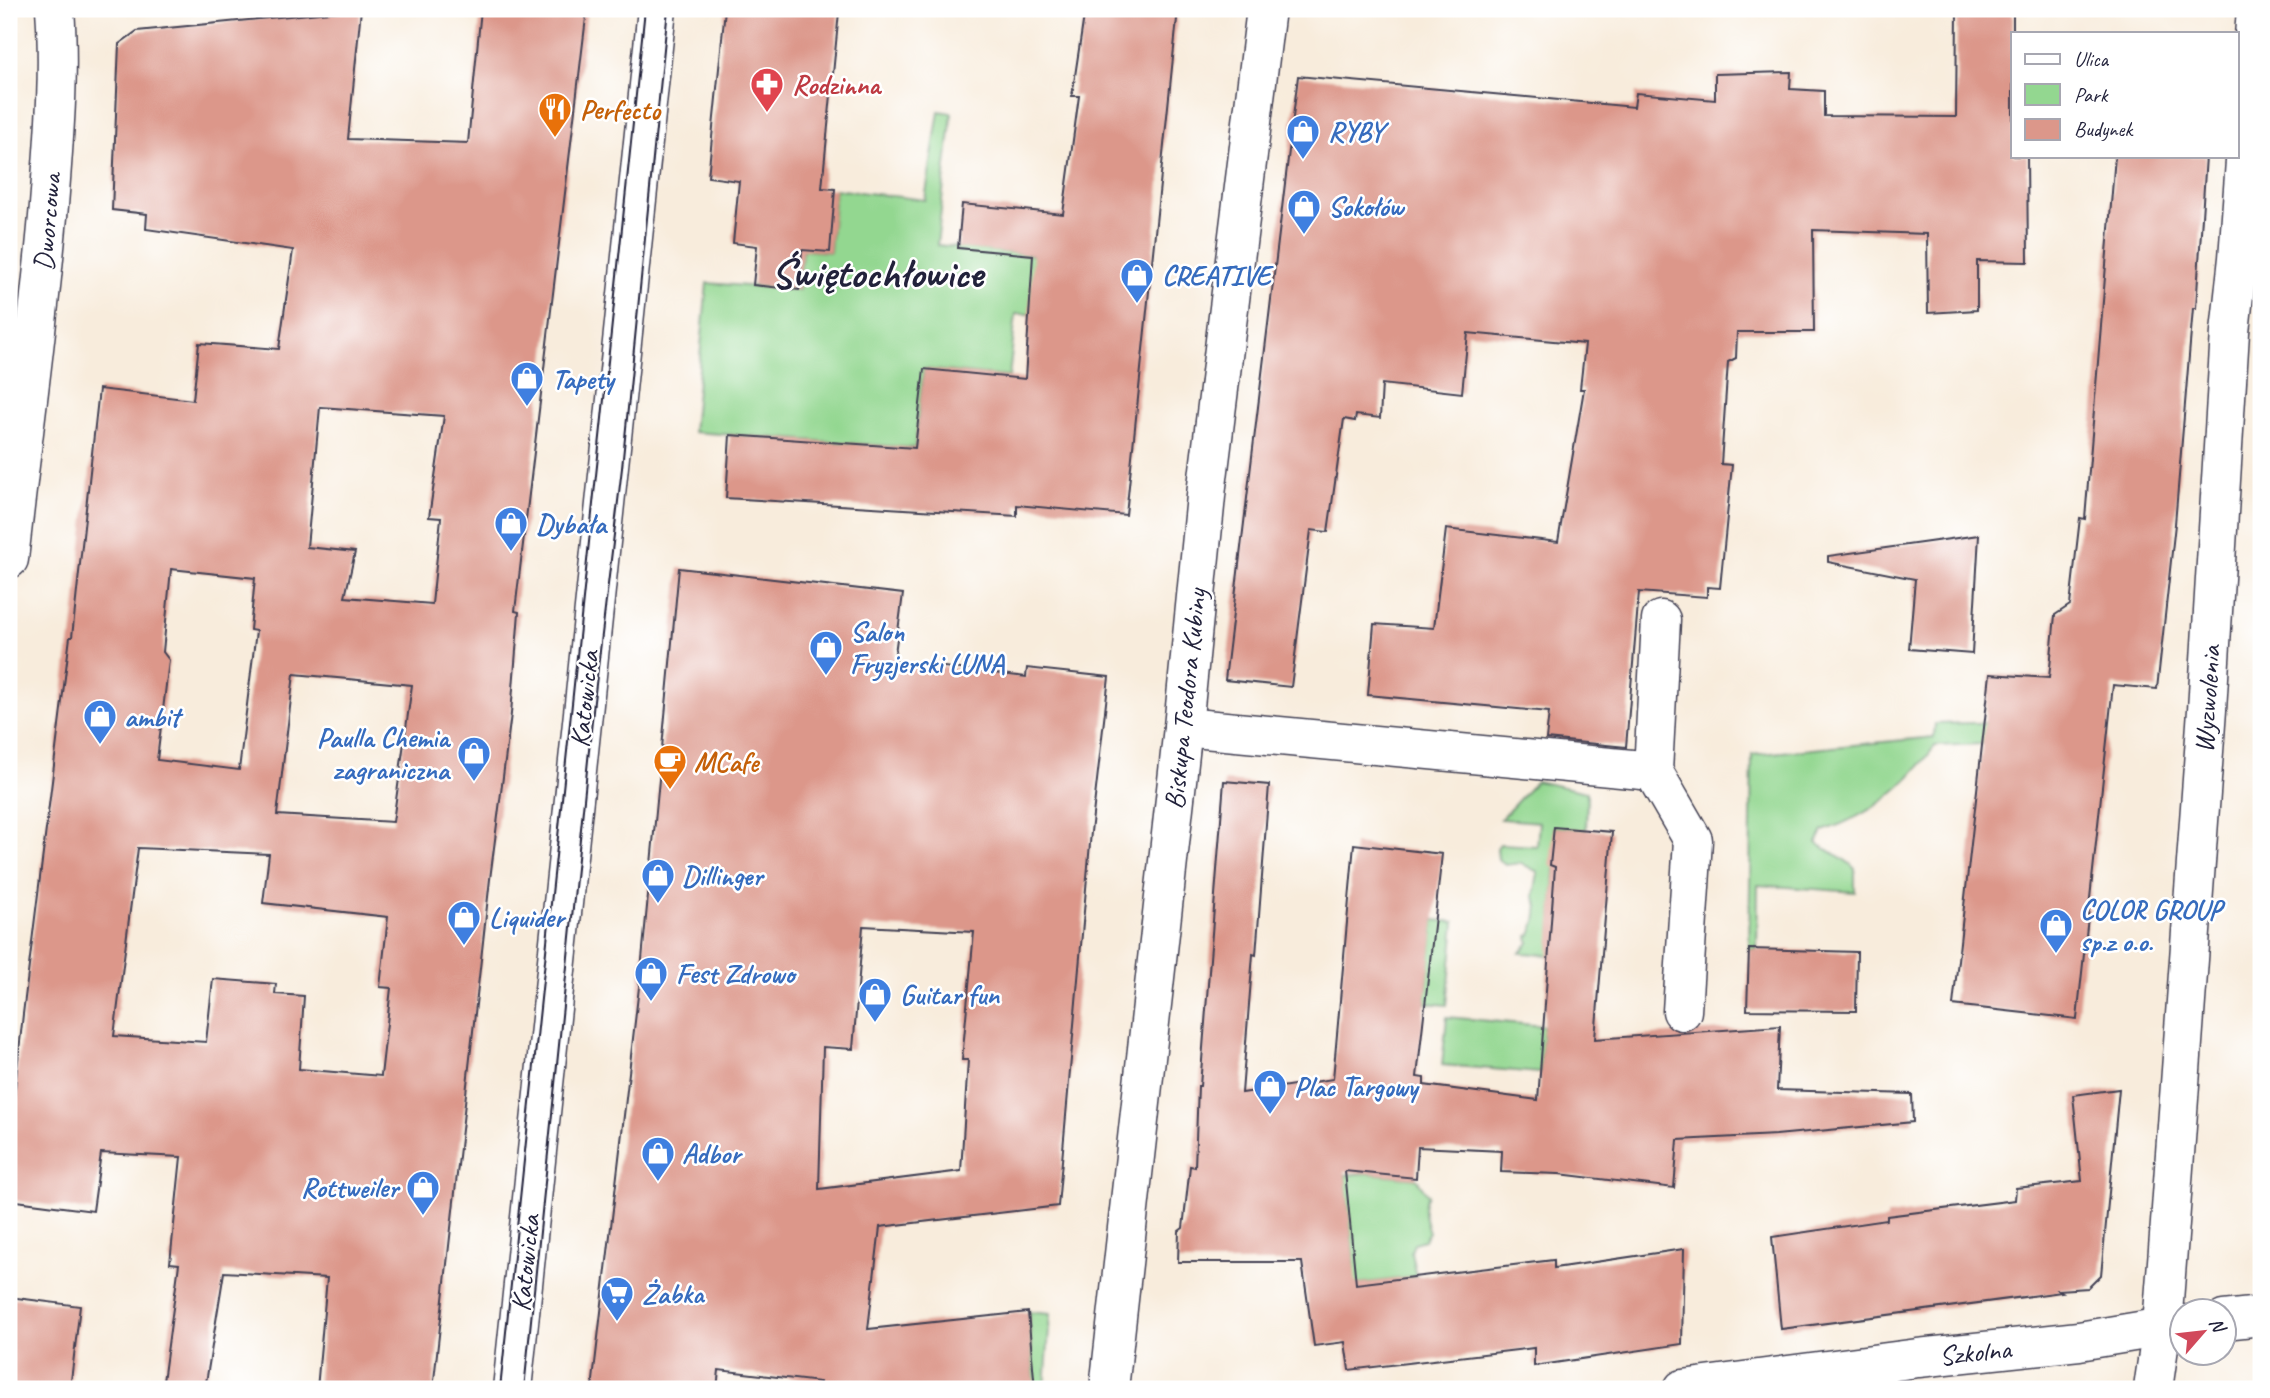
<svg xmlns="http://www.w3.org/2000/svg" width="2270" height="1398" font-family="Caveat,sans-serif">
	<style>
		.green { fill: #93d790; stroke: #5a7c66; stroke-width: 2 }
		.building { fill: #dc978a; fill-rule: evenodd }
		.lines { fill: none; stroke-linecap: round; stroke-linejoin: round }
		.pedestrian-casing { stroke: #424053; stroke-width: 41 }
		.minor-casing { stroke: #424053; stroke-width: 41 }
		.tertiary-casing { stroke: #424053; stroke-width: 41 }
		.pedestrian { stroke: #fff; stroke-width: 38 }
		.minor { stroke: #fff; stroke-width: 38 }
		.tertiary { stroke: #fff; stroke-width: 38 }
		.tram { stroke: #22223b; stroke-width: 2 }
		.labels { text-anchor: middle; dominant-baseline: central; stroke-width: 5; stroke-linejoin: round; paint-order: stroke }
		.health-label { font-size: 28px; font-weight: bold; fill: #be3a42; stroke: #fff; text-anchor: start }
		.food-label { font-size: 28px; font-weight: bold; fill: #c56008; stroke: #fff; text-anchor: start }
		.shop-label { font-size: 28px; font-weight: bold; fill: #366cbe; stroke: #fff; text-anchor: start }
		.street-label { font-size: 28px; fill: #22223b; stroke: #fff }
		.town-label { font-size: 42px; font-weight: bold; fill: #22223b; stroke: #fff }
	</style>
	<rect width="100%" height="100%" fill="#fff"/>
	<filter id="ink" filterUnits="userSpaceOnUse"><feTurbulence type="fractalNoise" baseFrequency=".0143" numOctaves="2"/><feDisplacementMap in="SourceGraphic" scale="14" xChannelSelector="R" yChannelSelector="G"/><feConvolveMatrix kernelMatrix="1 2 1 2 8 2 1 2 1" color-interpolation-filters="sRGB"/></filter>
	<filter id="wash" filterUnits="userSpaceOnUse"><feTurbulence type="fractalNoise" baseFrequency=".00686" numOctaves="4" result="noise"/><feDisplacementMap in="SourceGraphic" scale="28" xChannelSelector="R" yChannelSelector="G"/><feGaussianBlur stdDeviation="1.57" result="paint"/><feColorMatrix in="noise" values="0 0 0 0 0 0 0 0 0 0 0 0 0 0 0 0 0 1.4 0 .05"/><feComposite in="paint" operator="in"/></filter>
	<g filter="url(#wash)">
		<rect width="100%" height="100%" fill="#f8ecdc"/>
		<!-- green -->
		<g class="green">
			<polygon points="939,111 952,113 937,245 1060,258 1030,314 1016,314 1009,377 924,369 915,448 693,432 707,283 799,290 802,250 830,252 835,189 925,200"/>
			<path d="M 2097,720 L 2097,739 L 1935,746 C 1904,789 1873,814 1823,831 L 1817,843 C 1830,853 1845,857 1855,869 L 1855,892 L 1758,885 L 1757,949 L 1749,949 L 1752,755 L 1934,737 L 1935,724 Z"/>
			<polygon points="1536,781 1587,792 1586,830 1554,827 1555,867 1550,955 1520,953 1529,943 1528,936 1531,935 1536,922 1538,905 1534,896 1538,872 1521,863 1505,865 1498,859 1497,848 1500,844 1537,846 1539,822 1501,819"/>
			<polygon points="1434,920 1455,922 1447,1005 1425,1003"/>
			<polygon points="1447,1017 1544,1026 1540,1073 1442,1065"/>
			<path d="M 1366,1173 L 1416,1178 L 1428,1195 C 1421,1207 1424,1219 1429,1232 L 1424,1240 L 1414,1243 L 1411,1252 L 1416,1277 L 1348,1285 L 1354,1266 L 1345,1175 Z"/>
			<polygon points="1028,1312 1050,1314 1045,1389 1035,1389"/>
		</g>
		<g id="blocks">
			<!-- building -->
			<g class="building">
				<path d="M 361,9 L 348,139 L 468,143 L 481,9 L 587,9 L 515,611 L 519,612 L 511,714 L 490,879 L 433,1389 L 317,1389 L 327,1278 L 224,1272 L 205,1389 L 162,1389 L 179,1264 L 170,1263 L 181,1157 L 101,1153 L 93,1211 L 9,1200 L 9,1144 L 23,1014 L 70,637 L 72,637 L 99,389 L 193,400 L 199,343 L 279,349 L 293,250 L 146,229 L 147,214 L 112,210 L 119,44 L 137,31 ZM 320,407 L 444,416 L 429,517 L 441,518 L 432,604 L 345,597 L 355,552 L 307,547 ZM 171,569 L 255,578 L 250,630 L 256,631 L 239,770 L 157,760 L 169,660 L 163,652 ZM 294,674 L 412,685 L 393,822 L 277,815 ZM 138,848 L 269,854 L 263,903 L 388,917 L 380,987 L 391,988 L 381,1076 L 299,1069 L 304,996 L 275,994 L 276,984 L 213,979 L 206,1042 L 114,1036 Z"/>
				<polygon points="725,9 811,9 839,12 822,188 835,189 830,252 802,250 799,290 753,285 757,246 733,243 739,181 708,177"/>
				<polygon points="1085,9 1178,9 1126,515 1017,505 1017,516 726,498 730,435 915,448 924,369 1025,379 1033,255 958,248 962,204 1063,214 1079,96 1072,96"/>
				<polygon points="1957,9 2013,9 2013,156 2027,156 2028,262 1977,261 1977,310 1928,313 1927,234 1813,230 1814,332 1737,332 1736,358 1728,362 1721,464 1732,465 1720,588 1707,587 1707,597 1639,592 1626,747 1546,739 1549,712 1368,695 1374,624 1434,628 1446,529 1558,542 1584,389 1580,389 1585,344 1468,333 1462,393 1382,384 1380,418 1356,415 1355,421 1344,419 1328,532 1311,530 1291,687 1225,680 1298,76 1634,107 1636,93 1715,100 1715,74 1791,72 1790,89 1824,91 1824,116 1956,117"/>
				<polygon points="2115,156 2206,156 2196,308 2193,308 2175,524 2157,689 2113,685 2077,1019 1953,1005 1990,674 2049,678 2055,615 2070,605 2080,518 2085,519"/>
				<polygon points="1979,535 1972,654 1909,649 1915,579 1828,562 1828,556"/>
				<path d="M 679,568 L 903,594 L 894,661 L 1026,677 L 1027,668 L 1109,677 L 1091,832 L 1058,1206 L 880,1227 L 868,1329 L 1028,1312 L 1035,1389 L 819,1389 L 820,1382 L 719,1370 L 717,1389 L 592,1389 L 641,970 ZM 863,926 L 974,932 L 962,1060 L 968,1060 L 961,1171 L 819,1189 L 823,1047 L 853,1049 Z"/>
				<polygon points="1224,781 1269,785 1256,955 1253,954 1242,1093 1333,1079 1354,844 1442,854 1417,1077 1424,1078 1424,1085 1538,1100 1555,867 1550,865 1554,827 1612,832 1595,1039 1780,1026 1777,1090 1912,1094 1913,1122 1776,1135 1678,1140 1674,1188 1559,1174 1501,1172 1502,1151 1418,1147 1416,1178 1345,1171 1356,1284 1554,1260 1554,1268 1684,1249 1682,1344 1534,1366 1534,1348 1349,1370 1345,1342 1314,1346 1302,1262 1178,1262 1179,1231 1183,1228 1190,1166 1195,1167 1198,1086 1200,1086"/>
				<polygon points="1749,949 1857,952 1856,1011 1747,1010"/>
				<polygon points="2119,1089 2101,1275 2088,1288 2058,1290 2062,1292 1781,1329 1772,1237 1887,1220 1887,1216 2015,1200 2016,1188 2082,1181 2073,1095"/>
				<polygon points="9,1297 80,1306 70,1389 9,1389"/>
			</g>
		</g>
	</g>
	<g filter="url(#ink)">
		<use href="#blocks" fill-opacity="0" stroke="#424053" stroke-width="2"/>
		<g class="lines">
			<defs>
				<polyline id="pedestrian" points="512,1389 657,9"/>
				<g id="minor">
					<path d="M 9,559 C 22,441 39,323 49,205 C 54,140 60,74 55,9"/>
					<polyline points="1661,620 1653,771 1693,840 1682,1011"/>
					<polyline points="1183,727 1653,771"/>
					<polyline points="2224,1320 2261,1316"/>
					<polyline points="1109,1389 1183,727 1207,486 1266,9"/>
					<polyline points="1683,1389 1918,1358 2079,1341 2182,1324"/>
				</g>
				<polyline id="tertiary" points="2153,1389 2162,1326 2170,1223 2207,710 2230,332 2238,258 2256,9"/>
			</defs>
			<!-- pedestrian casing -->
			<use href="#pedestrian" class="pedestrian-casing"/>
			<!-- minor casing -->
			<use href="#minor" class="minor-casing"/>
			<!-- tertiary casing -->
			<use href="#tertiary" class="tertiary-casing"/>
			<!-- pedestrian -->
			<use href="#pedestrian" class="pedestrian"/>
			<!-- minor -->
			<use href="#minor" class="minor"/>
			<!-- tertiary -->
			<use href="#tertiary" class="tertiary"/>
			<!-- tram -->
			<g class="tram">
				<polyline points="500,1389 645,9"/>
				<polyline points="524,1389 594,701 622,468 668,9"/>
			</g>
		</g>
	</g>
	<!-- icons -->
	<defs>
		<symbol id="pharmacy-pin" viewBox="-11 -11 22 30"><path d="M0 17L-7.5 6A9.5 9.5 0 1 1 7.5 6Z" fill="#e0444e" stroke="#fff"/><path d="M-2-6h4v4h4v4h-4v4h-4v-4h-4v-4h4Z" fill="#fff"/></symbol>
		<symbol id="restaurant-pin" viewBox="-11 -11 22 30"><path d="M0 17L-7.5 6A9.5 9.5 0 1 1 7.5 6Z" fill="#e8710a" stroke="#fff"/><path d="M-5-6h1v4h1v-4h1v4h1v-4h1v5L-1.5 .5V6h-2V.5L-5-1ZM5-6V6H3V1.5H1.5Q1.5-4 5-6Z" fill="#fff"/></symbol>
		<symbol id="shop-pin" viewBox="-11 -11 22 30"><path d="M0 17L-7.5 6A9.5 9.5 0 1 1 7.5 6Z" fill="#3f7fe0" stroke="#fff"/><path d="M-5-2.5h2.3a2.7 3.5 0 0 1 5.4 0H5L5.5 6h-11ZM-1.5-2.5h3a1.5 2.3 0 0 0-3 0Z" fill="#fff"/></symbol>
		<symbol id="cafe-pin" viewBox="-11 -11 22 30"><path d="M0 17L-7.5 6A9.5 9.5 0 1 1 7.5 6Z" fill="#e8710a" stroke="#fff"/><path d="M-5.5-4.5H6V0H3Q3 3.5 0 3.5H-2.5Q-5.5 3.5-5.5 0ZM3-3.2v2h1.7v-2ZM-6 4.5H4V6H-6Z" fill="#fff"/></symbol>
		<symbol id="supermarket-pin" viewBox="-11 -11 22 30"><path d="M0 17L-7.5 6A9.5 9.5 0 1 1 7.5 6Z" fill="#3f7fe0" stroke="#fff"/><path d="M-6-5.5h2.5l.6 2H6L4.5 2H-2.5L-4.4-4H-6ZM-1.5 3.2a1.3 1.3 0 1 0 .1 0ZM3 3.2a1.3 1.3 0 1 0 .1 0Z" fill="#fff"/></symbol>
	</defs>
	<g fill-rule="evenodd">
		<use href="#pharmacy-pin" x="748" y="65" width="38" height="52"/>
		<use href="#restaurant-pin" x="536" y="90" width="38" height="52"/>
		<use href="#shop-pin" x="1284" y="112" width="38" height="52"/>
		<use href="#shop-pin" x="1285" y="187" width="38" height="52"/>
		<use href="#shop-pin" x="1118" y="256" width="38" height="52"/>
		<use href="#shop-pin" x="508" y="359" width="38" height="52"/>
		<use href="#shop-pin" x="492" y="504" width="38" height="52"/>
		<use href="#shop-pin" x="807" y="628" width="38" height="52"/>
		<use href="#shop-pin" x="81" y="697" width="38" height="52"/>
		<use href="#shop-pin" x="455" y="734" width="38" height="52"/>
		<use href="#cafe-pin" x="651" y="742" width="38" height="52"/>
		<use href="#shop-pin" x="639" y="856" width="38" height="52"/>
		<use href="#shop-pin" x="445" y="898" width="38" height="52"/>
		<use href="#shop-pin" x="2037" y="906" width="38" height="52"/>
		<use href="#shop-pin" x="632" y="954" width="38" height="52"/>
		<use href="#shop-pin" x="856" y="975" width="38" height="52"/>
		<use href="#shop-pin" x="1251" y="1067" width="38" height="52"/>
		<use href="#shop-pin" x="639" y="1134" width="38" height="52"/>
		<use href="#shop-pin" x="404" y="1168" width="38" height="52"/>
		<use href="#supermarket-pin" x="598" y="1274" width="38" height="52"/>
	</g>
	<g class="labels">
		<!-- health labels -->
		<g class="health-label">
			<text x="792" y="84">Rodzinna</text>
		</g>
		<!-- food labels -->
		<g class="food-label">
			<text x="580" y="109">Perfecto</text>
			<text x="694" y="761">MCafe</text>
		</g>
		<!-- shop labels -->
		<g class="shop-label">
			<text x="1328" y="131">RYBY</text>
			<text x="1328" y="206">Sokołów</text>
			<text x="1162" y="275">CREATIVE</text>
			<text x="552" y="378">Tapety</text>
			<text x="536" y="523">Dybała</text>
			<text x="850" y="631">Salon<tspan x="850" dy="32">Fryzjerski LUNA</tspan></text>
			<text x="124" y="716">ambit</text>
			<text x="449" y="737" text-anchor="end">Paulla Chemia<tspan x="449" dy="32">zagraniczna</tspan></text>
			<text x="682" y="875">Dillinger</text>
			<text x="2080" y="909">COLOR GROUP<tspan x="2080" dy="32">sp.z o.o.</tspan></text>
			<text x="489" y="917">Liquider</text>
			<text x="676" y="973">Fest Zdrowo</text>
			<text x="900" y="994">Guitar fun</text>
			<text x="1294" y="1086">Plac Targowy</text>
			<text x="682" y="1153">Adbor</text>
			<text x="398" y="1187" text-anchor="end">Rottweiler</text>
			<text x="642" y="1293">Żabka</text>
		</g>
		<!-- street labels -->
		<g class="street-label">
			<text transform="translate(47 222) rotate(-85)">Dworcowa</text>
			<text transform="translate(584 699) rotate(-84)">Katowicka</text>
			<text transform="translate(1185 699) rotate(-84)">Biskupa Teodora Kubiny</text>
			<text transform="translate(2207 699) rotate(-86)">Wyzwolenia</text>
			<text transform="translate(525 1263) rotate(-84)">Katowicka</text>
			<text transform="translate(1975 1352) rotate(-6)">Szkolna</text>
		</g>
		<!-- town labels -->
		<g class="town-label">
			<text x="877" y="273">Świętochłowice</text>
		</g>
	</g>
	<!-- margin -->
	<rect width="2270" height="1398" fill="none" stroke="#fff" stroke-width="35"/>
	<!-- legend -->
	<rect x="2011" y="32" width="228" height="126" fill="#ffffff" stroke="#a7a7b1" stroke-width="2"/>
	<rect x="2025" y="54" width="35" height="10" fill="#ffffff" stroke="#a7a7b1" stroke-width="2"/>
	<text x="2074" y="66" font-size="21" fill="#22223b">Ulica</text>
	<rect x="2025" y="84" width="35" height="21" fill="#93d790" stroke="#a7a7b1" stroke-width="2"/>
	<text x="2074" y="102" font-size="21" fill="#22223b">Park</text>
	<rect x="2025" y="119" width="35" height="21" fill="#dc978a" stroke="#a7a7b1" stroke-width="2"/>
	<text x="2074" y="136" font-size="21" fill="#22223b">Budynek</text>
	<!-- north arrow -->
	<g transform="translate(2203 1332) rotate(62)"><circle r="33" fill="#ffffff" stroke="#a7a7b1" stroke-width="2"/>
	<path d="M0-5L12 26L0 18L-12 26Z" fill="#d1495b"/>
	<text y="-10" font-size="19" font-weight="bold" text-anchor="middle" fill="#22223b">N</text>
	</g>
</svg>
